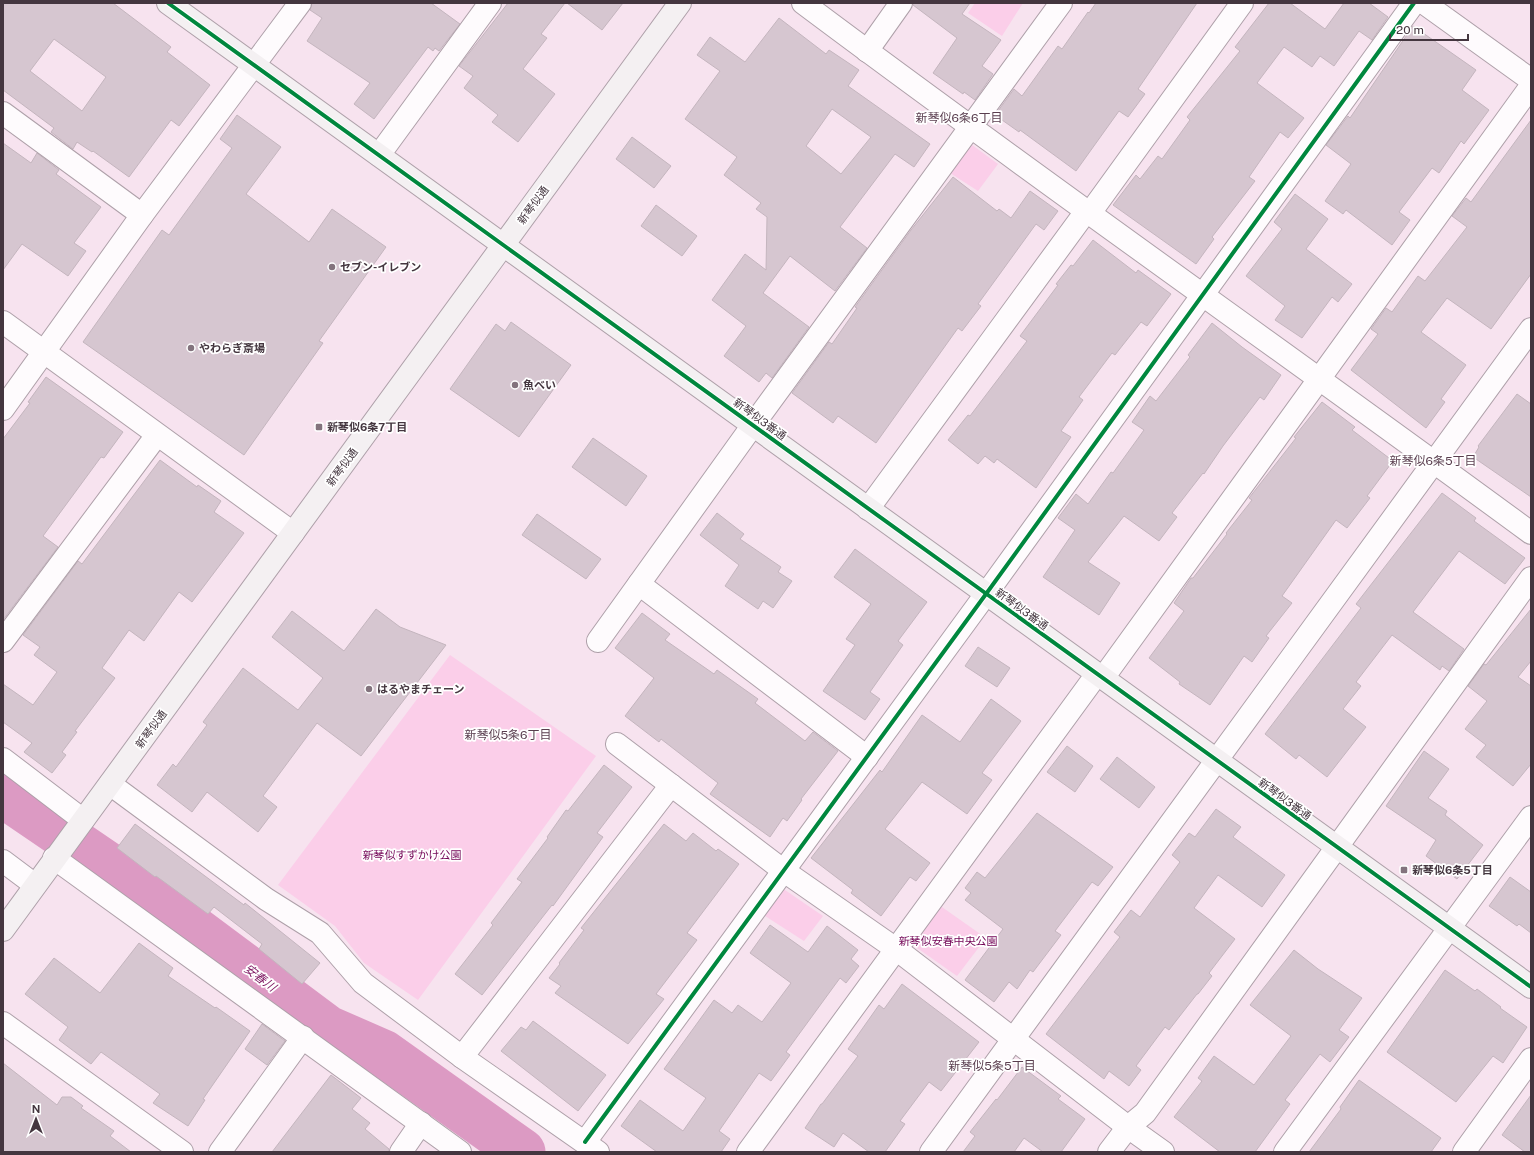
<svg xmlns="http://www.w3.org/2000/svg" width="1534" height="1155" font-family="'Public Sans','Noto Sans JP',sans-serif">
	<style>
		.green { fill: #fbcee9 }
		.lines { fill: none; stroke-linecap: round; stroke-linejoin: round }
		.river { stroke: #dc9ac3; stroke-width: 47 }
		.building { fill: #d6c6d0; stroke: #c4b5be; fill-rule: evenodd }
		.street-casing { stroke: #aea0a9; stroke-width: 24 }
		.secondary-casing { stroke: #aea0a9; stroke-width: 24 }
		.street { stroke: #fefbfd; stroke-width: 22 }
		.secondary { stroke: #f4f0f2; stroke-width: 22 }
		.cycleway-casing { stroke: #fff; stroke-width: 6 }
		.cycleway { stroke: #00873e; stroke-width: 4 }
		.poi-dot { fill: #83737d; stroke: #fff; stroke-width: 1.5 }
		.labels { text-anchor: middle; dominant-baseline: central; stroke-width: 3.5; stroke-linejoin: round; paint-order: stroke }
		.street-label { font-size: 11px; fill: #44363f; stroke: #fff }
		.poi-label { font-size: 11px; font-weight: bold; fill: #44363f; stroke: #fff; text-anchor: start }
		.park-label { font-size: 11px; fill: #730557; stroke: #fff }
		.neighbourhood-label { font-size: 12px; fill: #5a3e4f; stroke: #fff }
		.water-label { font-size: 12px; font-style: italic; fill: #7c145f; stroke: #fff }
	</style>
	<rect width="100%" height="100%" fill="#f7e3ef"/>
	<!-- green -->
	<g class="green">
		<polygon points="975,3 1023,3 1002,36 968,13"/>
		<polygon points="968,142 998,164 978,191 947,171"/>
		<polygon points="450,655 596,756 418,1000 364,963 335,926 278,885"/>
		<polygon points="782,888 823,916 804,941 762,914"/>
		<polygon points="939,905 986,938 957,976 910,943"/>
	</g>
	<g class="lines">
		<!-- river -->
		<polyline class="river" points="3,794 116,871 328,1029 383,1053 522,1152"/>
	</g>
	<!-- building -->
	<g class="building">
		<path d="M 3,3 L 113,3 L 171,47 L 167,52 L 210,85 L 179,126 L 171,120 L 129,177 L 93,151 L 92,152 L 77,142 L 73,149 L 51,132 L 54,128 L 3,90 ZM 54,39 L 106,77 L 82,111 L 30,71 Z"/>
		<polygon points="312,3 431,3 460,24 439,51 435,48 433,51 428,47 374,119 354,104 370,83 307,41 322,18 310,10"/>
		<polygon points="508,3 565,3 541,34 547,38 523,69 555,94 518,142 492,122 498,115 464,88 473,76 459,66"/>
		<polygon points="567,3 623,3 602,30"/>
		<polygon points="913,3 970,3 962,14 1001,40 982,66 993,74 975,100 964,92 963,94 933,73 957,38 913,5"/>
		<polygon points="1096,3 1197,3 1138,89 1145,94 1128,117 1119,111 1076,171 1020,130 1019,132 995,115 1014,89 1022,96 1058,46 1062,49 1088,12 1089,13"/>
		<polygon points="1269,3 1290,3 1325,29 1344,3 1369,3 1388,17 1372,40 1359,31 1334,66 1320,56 1312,67 1284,47 1257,83 1304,118 1288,138 1280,132 1249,177 1255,181 1212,237 1214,239 1196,264 1113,205 1136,175 1140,179 1158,156 1162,159 1190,120 1187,117 1240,51 1235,47"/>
		<path d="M 779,18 L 826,54 L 829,50 L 859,70 L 848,86 L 930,144 L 914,167 L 895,154 L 840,227 L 867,248 L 835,291 L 790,256 L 763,293 L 809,327 L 772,378 L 766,373 L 759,382 L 724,356 L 746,326 L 712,300 L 745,254 L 766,270 L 767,217 L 756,209 L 761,203 L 724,175 L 737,157 L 685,119 L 720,71 L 697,55 L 710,37 L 745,62 ZM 832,109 L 871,137 L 841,174 L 806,146 Z"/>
		<polygon points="1413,26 1476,70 1462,90 1489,110 1464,144 1461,141 1439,173 1432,168 1399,212 1410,220 1392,245 1346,210 1343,214 1325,201 1351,164 1326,145 1348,116 1350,118"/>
		<polygon points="237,115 281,147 246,194 309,242 332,209 386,247 319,341 323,343 244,455 83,342 162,230 169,235 232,148 220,139"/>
		<polygon points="1531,120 1531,274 1491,329 1447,298 1421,332 1466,365 1441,399 1445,402 1426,428 1351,370 1378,334 1371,329 1386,308 1392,312 1418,276 1425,281 1467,227 1452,216 1466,198 1471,202"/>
		<polygon points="632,137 671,166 654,188 616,159"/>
		<polygon points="3,143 31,163 37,153 59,170 56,174 101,207 74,243 86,251 68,276 22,244 3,270"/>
		<polygon points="953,177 997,211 999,209 1011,218 1030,191 1058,211 1044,230 1036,224 978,304 981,306 962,331 958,328 876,443 838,416 833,423 792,393 829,342 832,344 857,308 855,307 911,230"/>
		<polygon points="1295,194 1328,219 1306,249 1352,284 1338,302 1332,297 1302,338 1275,320 1285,306 1246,276 1282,229 1274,222"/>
		<polygon points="656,205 697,236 682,256 641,226"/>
		<polygon points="1093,240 1136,273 1138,270 1171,294 1147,326 1141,322 1115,355 1112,353 1079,397 1083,400 1061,431 1071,437 1036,488 997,459 994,463 985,456 978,464 948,440 968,415 970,416 1027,341 1020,336 1058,285 1056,284 1071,265 1073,266"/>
		<polygon points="511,322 571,365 519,437 450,389 496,324 505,331"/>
		<polygon points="1212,323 1242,347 1281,375 1264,400 1260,397 1223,446 1204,474 1203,473 1172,513 1177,517 1159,541 1124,516 1088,562 1120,583 1099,615 1043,577 1075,530 1058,518 1076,494 1088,504 1111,472 1113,473 1144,430 1132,422 1150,396 1156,401 1190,357 1188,355"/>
		<polygon points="46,377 123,432 104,458 101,457 43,536 58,547 3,620 3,439 30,403 28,402"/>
		<polygon points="1517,394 1531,404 1531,497 1473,457 1479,447 1478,446"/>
		<polygon points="1322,402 1355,427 1352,430 1393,461 1367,496 1370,498 1347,528 1336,520 1282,596 1292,603 1266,636 1269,638 1252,662 1244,656 1210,705 1179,684 1180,682 1149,658 1184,611 1174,603 1191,578 1193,578 1227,534 1226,533 1252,500 1249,498 1296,438 1294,437"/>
		<polygon points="593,438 647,476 626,506 572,467"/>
		<polygon points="160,460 197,487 198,485 221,501 214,512 244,533 192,602 179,592 144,641 129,630 102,668 115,678 75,731 77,732 62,752 66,755 52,773 24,752 32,743 3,722 3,684 33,705 57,672 34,655 40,647 23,635 78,561 82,564"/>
		<polygon points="1442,493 1476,518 1474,521 1525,558 1505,584 1459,551 1413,612 1464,649 1449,671 1442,666 1440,670 1392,635 1356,682 1361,686 1343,709 1366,727 1327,777 1299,755 1296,759 1265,734 1361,608 1356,604"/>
		<polygon points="717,513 744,534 740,539 781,567 778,572 792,581 773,608 763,601 758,609 725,586 739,565 700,535"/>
		<polygon points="537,514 601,559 586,579 522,535"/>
		<polygon points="855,549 927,602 898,641 903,645 870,692 880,699 865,720 823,691 855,645 846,639 871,604 834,577"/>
		<polygon points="376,609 400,627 446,645 361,756 317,723 263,796 277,807 258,832 207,792 192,812 157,785 173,764 176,767 207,725 203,722 243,668 298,710 323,678 272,637 292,611 344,651"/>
		<polygon points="1531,609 1531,661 1518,677 1531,686 1531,764 1513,786 1476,757 1486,745 1465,729 1487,701 1468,686 1484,664 1486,665"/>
		<polygon points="642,613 670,634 665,640 714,674 717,670 758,699 755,703 805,741 813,732 838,751 801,799 802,800 787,821 783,818 770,837 710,794 718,783 661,739 659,742 625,716 654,678 615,648"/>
		<polygon points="978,647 1010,668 997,687 965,666"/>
		<polygon points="991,699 1021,721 982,773 992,780 967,814 922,782 885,829 930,863 916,881 910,877 881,916 851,893 853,890 811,858 880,770 882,772 922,715 960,742"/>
		<polygon points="1067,746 1093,766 1075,792 1047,772"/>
		<polygon points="1424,751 1449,769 1428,798 1447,811 1445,815 1483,845 1457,879 1426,856 1436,840 1386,806"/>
		<polygon points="1117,757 1155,787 1139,808 1100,779"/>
		<polygon points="604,765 632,787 597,833 603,837 553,906 552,905 482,995 455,974 493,925 491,923 522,882 517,879 548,838 547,837 566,810 568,811"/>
		<polygon points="1216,809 1241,827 1233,837 1285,875 1262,907 1218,875 1194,908 1235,939 1209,973 1212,976 1198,994 1197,994 1169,1030 1165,1027 1136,1066 1141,1070 1129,1086 1109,1071 1104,1079 1046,1034 1120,937 1114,932 1131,910 1140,917 1180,862 1172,855 1189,833 1195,837"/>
		<polygon points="1037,813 1113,867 1098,886 1092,882 1055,931 1061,935 1033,972 1030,970 1017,989 1009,982 994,1002 965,980 1003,929 965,900 971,893 965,888 977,872 985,878"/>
		<polygon points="135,824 244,905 245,903 320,963 302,984 259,949 262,944 214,907 208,914 156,876 155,877 117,848"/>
		<polygon points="664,824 686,841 693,833 716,851 718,849 739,864 687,933 697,940 656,994 664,999 628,1044 555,993 561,986 549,978 560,964 559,963 584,930 581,928"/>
		<polygon points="1510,877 1531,892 1531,933 1519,924 1517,926 1489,906"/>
		<polygon points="770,925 808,952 827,926 858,950 851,959 859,966 846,983 840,978 786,1052 790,1055 771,1081 759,1073 719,1131 730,1139 721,1152 657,1152 621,1126 640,1100 683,1131 706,1098 664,1069 714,1000 732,1013 738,1005 762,1022 791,983 750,953"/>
		<polygon points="139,943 173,968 168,976 215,1008 216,1007 250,1031 203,1099 205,1100 188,1126 153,1103 160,1094 101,1052 91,1064 59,1040 68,1027 25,994 54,958 100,993"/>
		<polygon points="1294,950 1318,969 1362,998 1339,1030 1349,1037 1330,1062 1320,1054 1285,1100 1290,1104 1255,1152 1220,1152 1174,1117 1202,1081 1198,1078 1214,1056 1254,1085 1291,1036 1250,1005"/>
		<polygon points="1445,970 1475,991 1477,989 1501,1007 1500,1008 1527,1027 1503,1063 1493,1056 1456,1102 1387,1052"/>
		<polygon points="902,984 979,1042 941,1091 929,1082 900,1121 905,1124 885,1152 869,1152 843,1133 834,1147 805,1128 821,1104 822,1104 858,1056 848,1049 879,1005 884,1009"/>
		<polygon points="533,1021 606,1075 578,1111 501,1051 521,1027 526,1030"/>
		<polygon points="262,1024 285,1041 267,1065 245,1049"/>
		<polygon points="3,1063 57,1105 62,1097 71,1097 83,1106 81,1108 114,1131 110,1136 131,1152 3,1152"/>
		<polygon points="1022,1067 1061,1096 1058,1099 1085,1119 1061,1152 1043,1152 1024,1138 1014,1152 963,1152 975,1136 970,1132 996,1099 997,1100"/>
		<polygon points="331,1075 361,1098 352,1109 370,1123 365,1129 389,1149 389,1152 272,1152"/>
		<polygon points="1359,1080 1441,1138 1431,1152 1309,1152 1341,1109 1340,1107"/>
		<polygon points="1531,1095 1531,1152 1525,1152 1502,1135"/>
	</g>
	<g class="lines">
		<defs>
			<g id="street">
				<path d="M 803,3 C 1043,183 1289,355 1531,533"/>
				<polyline points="1424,3 1531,80"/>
				<polyline points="867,51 901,3"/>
				<polyline points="3,113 142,215"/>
				<polyline points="379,155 490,3"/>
				<polyline points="1090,213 1242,3"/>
				<polyline points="3,322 293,533"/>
				<polyline points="3,409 142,215 300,3"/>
				<polyline points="868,509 1087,210"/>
				<polyline points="639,584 867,757"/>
				<polyline points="3,641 157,435"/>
				<polyline points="598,641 753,425 1061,3"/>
				<polyline points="1103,678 1531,86"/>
				<polyline points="617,744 784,871 896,949 1128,1127 1163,1152"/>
				<polyline points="3,759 83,820"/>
				<polyline points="110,784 266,899 320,933 363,983 462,1057 598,1152"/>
				<polyline points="54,858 460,1152"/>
				<polyline points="3,861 35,885"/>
				<polyline points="3,1023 182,1152"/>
				<polyline points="462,1057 671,785"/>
				<polyline points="585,1142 986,594 1414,3"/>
				<polyline points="220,1152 303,1037"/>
				<polyline points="401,1152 421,1123"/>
				<polyline points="748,1152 1097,674"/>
				<polyline points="931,1152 1531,329"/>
				<polyline points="1109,1152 1128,1127 1145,1113 1531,578"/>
				<polyline points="1285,1152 1531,817"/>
				<polyline points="1464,1152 1531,1059"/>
			</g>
			<g id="secondary">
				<polyline points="168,3 1531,987"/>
				<polyline points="3,930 680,3"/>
			</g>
		</defs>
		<!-- street casing -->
		<use href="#street" class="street-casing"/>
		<!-- secondary casing -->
		<use href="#secondary" class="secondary-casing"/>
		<!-- street -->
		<use href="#street" class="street"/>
		<!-- secondary -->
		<use href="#secondary" class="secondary"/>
		<defs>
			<g id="cycleway">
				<polyline points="168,3 1531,987"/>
				<polyline points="585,1142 986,594 1414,3"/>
			</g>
		</defs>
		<!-- cycleway casing -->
		<use href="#cycleway" class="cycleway-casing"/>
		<!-- cycleway -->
		<use href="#cycleway" class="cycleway"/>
	</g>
	<!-- markers -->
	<g class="poi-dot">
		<circle cx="332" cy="267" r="4"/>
		<circle cx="191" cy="348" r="4"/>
		<circle cx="515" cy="385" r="4"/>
		<rect x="315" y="423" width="8" height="8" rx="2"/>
		<circle cx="369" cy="689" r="4"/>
		<rect x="1400" y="866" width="8" height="8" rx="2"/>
	</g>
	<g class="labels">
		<!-- street labels -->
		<g class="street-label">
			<text transform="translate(533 205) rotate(-54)">新琴似通</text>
			<text transform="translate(760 419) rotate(36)">新琴似3番通</text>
			<text transform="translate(342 467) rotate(-54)">新琴似通</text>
			<text transform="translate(1022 609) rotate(36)">新琴似3番通</text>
			<text transform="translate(151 729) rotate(-54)">新琴似通</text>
			<text transform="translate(1285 799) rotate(36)">新琴似3番通</text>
		</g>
		<!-- poi labels -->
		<g class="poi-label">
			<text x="340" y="267">セブン-イレブン</text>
			<text x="199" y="348">やわらぎ斎場</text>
			<text x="523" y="385">魚べい</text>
			<text x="327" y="427">新琴似6条7丁目</text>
			<text x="377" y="689">はるやまチェーン</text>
			<text x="1412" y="870">新琴似6条5丁目</text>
		</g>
		<!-- park labels -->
		<g class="park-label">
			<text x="412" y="855">新琴似すずかけ公園</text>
			<text x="948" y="941">新琴似安春中央公園</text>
		</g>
		<!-- neighbourhood labels -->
		<g class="neighbourhood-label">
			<text x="959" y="118">新琴似6条6丁目</text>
			<text x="1433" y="461">新琴似6条5丁目</text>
			<text x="508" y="735">新琴似5条6丁目</text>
			<text x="992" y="1066">新琴似5条5丁目</text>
		</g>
		<!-- water labels -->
		<g class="water-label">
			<text transform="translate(260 978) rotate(37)">安春川</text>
		</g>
	</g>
	<!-- border -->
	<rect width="1534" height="1155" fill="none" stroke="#44363f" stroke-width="8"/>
	<!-- north arrow -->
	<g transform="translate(36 1119)" stroke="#ffffff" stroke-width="3" paint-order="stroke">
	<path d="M0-3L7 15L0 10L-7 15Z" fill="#44363f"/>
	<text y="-6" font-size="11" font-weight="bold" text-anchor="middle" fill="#44363f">N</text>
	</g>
	<!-- scale -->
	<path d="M1390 34v6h78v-6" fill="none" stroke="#44363f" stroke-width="2"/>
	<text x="1396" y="34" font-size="12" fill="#44363f" stroke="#ffffff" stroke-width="3" paint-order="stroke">20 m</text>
</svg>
